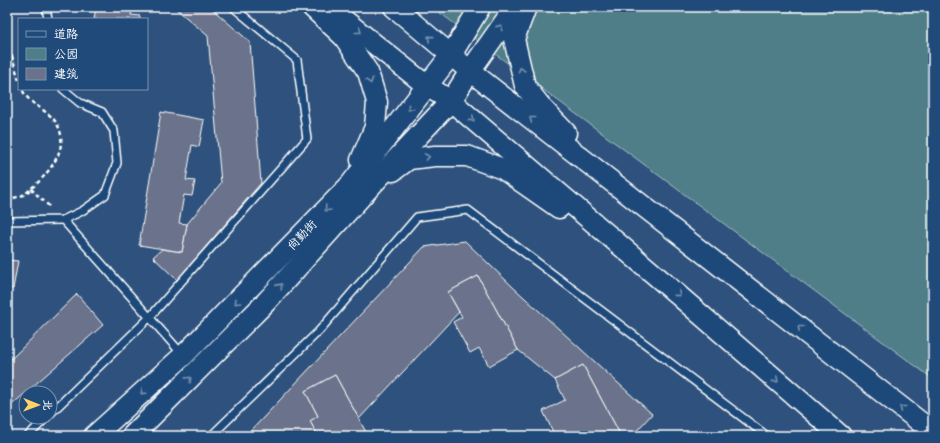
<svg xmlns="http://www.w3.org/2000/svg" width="940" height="443" font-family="'Comic Neue','LXGW WenKai TC',sans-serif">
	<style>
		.green { fill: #4f7e88; stroke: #a7bec4 }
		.building { fill: #6a738b; stroke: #fff }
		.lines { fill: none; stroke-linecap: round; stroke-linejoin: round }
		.lane-casing { stroke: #fff; stroke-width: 10 }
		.secondary-casing { stroke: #fff; stroke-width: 23 }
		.path { stroke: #fff; stroke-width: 2.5; stroke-dasharray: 4 3; stroke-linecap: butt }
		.lane { stroke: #1f4a7a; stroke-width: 7 }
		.secondary { stroke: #1f4a7a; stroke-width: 20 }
		.oneway { stroke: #7992af }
		.labels { text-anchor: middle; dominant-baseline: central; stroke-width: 3; stroke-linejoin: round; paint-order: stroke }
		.street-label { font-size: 12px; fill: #fff; stroke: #1f4a7a }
	</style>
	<rect width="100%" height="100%" fill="#2e527d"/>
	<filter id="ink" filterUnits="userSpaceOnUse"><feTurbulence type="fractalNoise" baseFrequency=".025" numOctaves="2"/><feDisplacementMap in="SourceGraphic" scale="8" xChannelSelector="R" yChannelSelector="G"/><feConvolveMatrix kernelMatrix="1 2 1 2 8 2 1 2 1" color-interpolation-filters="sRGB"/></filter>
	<g filter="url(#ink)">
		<!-- green -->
		<polygon class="green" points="432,7 933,7 933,379"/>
		<!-- building -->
		<g class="building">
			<polygon points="96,7 133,7 131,15 140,16 140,19 94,19"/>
			<polygon points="174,7 210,7 250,42 261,183 177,280 153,257 162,249 182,252 187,224 221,183 208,36"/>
			<polygon points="161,112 204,120 199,147 192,145 186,180 195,181 192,196 184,195 179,223 187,224 182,252 139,245"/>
			<polygon points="465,241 514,288 652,414 632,436 621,436 583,365 555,380 518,350 478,276 448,292 459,312 359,419 335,375 305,391 318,416 310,421 318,436 246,436 424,247"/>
			<polygon points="7,260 18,261 13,289 7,288"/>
			<polygon points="478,276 518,350 489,366 479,348 470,353 453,322 462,317 448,292"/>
			<polygon points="77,294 103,325 7,409 7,363"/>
			<polygon points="583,365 621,436 555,436 543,411 565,400 555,380"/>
			<polygon points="335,375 359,419 368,436 318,436 310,421 318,416 305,391"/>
		</g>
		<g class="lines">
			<defs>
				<g id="lane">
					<polyline points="46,7 48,19"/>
					<polyline points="63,220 182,354"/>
					<polyline points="7,221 63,220 82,211 105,195 117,163 114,131 102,112 80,103 63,89"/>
					<polyline points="50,414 150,317 307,139 297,60 233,7"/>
					<polyline points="28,436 47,417"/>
					<polyline points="211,436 319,331 417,217 468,210 767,436"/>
				</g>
				<g id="secondary">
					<polyline points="312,7 344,37 368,72 377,102 375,127 361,160"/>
					<polyline points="328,7 427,86 451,101 655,275 841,436"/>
					<polyline points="394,7 470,71 933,432"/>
					<polyline points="526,7 514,39 525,86 543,109 566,133"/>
					<polyline points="393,171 409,159 435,156 467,156 503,169 559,208"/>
					<polyline points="94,436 184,355 350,185 451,55 480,7"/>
					<polyline points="132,436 265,303 369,188 451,101 470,71 515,7"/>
				</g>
			</defs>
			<!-- lane casing -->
			<use href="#lane" class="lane-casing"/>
			<!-- secondary casing -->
			<use href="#secondary" class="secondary-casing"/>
			<!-- path -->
			<g class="path">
				<polyline points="7,51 12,56 19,81"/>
				<polyline points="31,189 51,208"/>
				<path d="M 7,200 C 12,198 20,197 25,194 C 28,192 31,188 34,186 C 51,171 72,144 55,121 C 45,108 29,105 22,89"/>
			</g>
			<!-- lane -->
			<use href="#lane" class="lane"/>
			<!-- secondary -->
			<use href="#secondary" class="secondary"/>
		</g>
		<!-- one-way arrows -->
		<defs><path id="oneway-chevron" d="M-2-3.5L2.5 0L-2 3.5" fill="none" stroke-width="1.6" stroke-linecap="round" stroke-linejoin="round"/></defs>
		<g class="oneway">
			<use href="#oneway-chevron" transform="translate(500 27) rotate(-55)"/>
			<use href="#oneway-chevron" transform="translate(359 31) rotate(39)"/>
			<use href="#oneway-chevron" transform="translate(430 38) rotate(-140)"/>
			<use href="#oneway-chevron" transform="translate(521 70) rotate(-104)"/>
			<use href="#oneway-chevron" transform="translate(370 81) rotate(73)"/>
			<use href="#oneway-chevron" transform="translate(410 108) rotate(128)"/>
			<use href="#oneway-chevron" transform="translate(472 119) rotate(40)"/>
			<use href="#oneway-chevron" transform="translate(532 119) rotate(-142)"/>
			<use href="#oneway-chevron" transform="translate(427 157) rotate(-8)"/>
			<use href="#oneway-chevron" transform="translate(327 209) rotate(134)"/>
			<use href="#oneway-chevron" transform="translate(280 286) rotate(-48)"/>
			<use href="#oneway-chevron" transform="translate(678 294) rotate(41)"/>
			<use href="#oneway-chevron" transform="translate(237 302) rotate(134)"/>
			<use href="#oneway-chevron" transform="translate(800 328) rotate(-142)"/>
			<use href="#oneway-chevron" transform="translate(189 379) rotate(-45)"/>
			<use href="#oneway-chevron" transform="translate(776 380) rotate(41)"/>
			<use href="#oneway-chevron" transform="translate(143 392) rotate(138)"/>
			<use href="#oneway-chevron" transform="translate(902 408) rotate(-142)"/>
		</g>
	</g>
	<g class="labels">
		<!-- street labels -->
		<g class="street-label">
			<text transform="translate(302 235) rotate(-46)">尚勤街</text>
		</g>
	</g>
	<!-- margin -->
	<rect width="940" height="443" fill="none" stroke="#1f4a7a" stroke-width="24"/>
	<rect x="12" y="12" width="916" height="419" fill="none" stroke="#fff" stroke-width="1.5" filter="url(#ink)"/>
	<!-- legend -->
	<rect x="18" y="18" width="130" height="72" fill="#1f4a7a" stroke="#7992af"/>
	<rect x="26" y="31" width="20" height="6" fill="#1f4a7a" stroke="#7992af"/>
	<text x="54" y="38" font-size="12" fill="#ffffff">道路</text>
	<rect x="26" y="48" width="20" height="12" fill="#4f7e88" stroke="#7992af"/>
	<text x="54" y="58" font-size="12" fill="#ffffff">公园</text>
	<rect x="26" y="68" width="20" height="12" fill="#6a738b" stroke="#7992af"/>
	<text x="54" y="78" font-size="12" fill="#ffffff">建筑</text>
	<!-- north arrow -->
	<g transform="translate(38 405) rotate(91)"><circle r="19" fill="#1f4a7a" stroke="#7992af"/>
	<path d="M0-3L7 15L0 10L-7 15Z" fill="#ffd166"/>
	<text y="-6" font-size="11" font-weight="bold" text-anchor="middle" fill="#ffffff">北</text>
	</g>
</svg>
